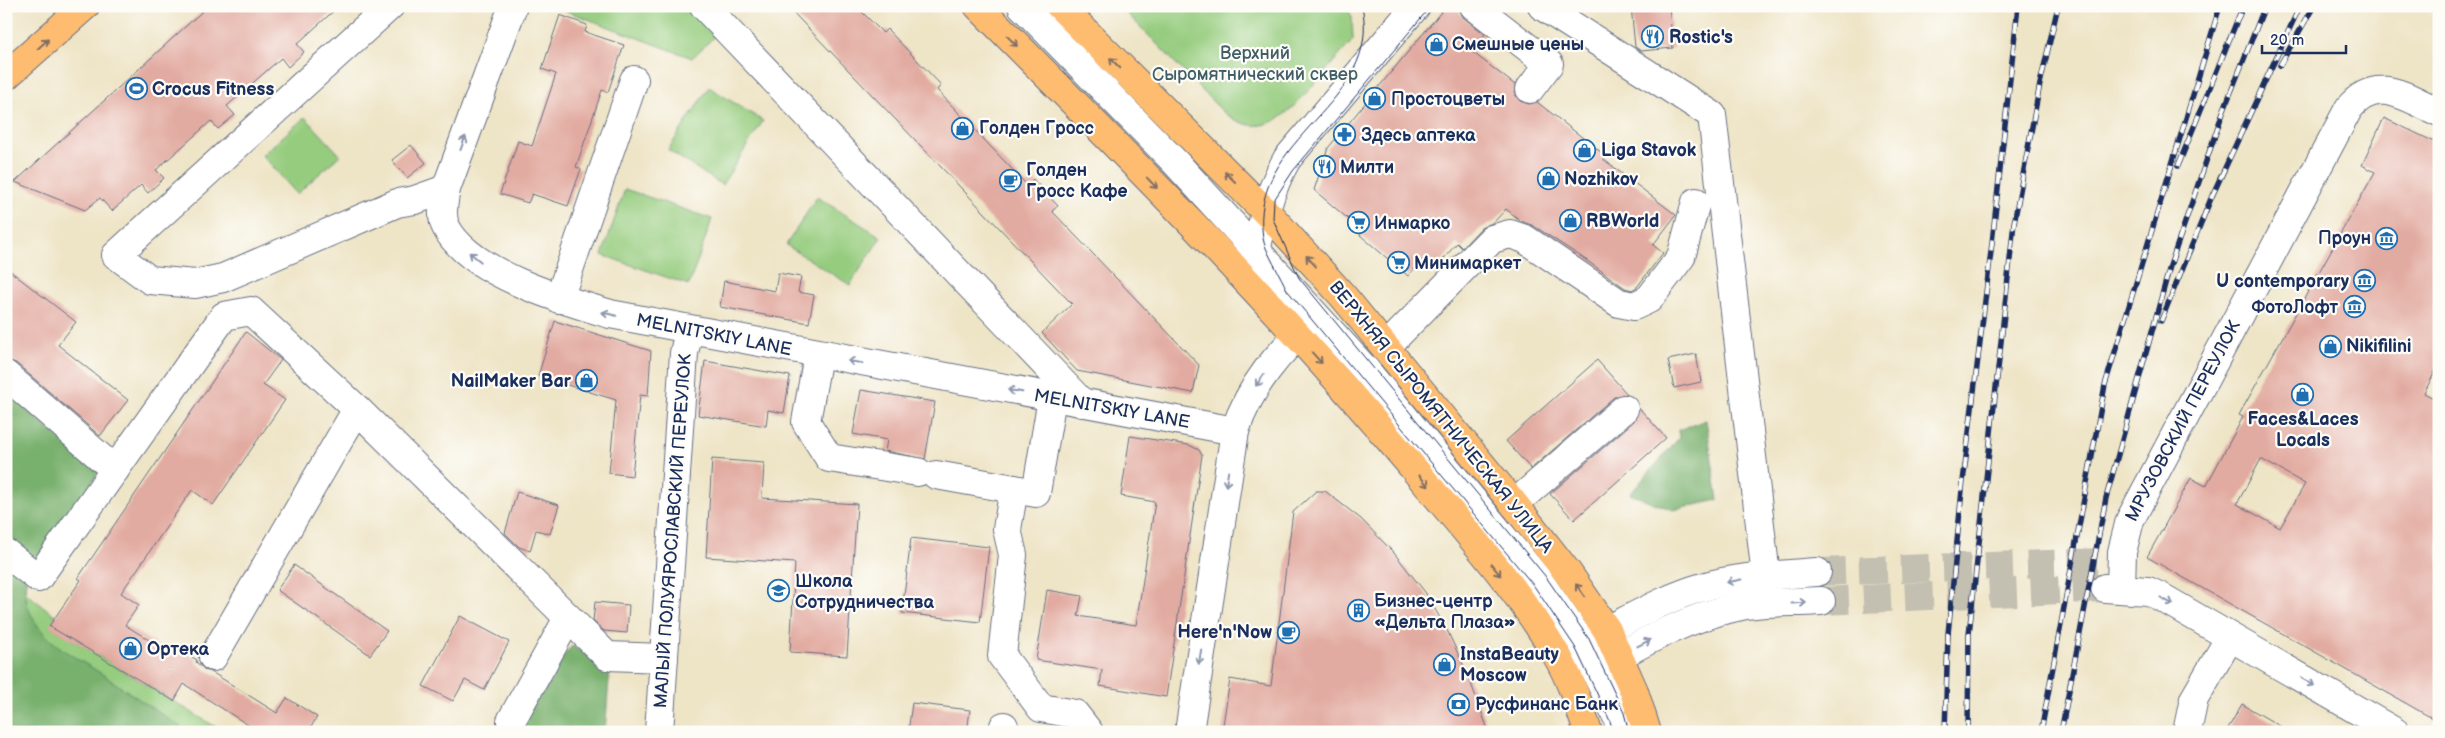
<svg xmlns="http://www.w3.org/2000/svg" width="2445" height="738" font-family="'Balsamiq Sans',sans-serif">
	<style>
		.green { fill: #95cc7e; stroke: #587e6e }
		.forest { fill: #78b06d; stroke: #4a7066 }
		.building { fill: #e2aba1; fill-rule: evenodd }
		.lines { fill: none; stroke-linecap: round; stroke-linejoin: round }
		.minor-tunnel { stroke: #c4c0b1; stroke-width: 28; stroke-dasharray: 28 14; stroke-linecap: butt }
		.minor-casing { stroke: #656e82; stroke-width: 30 }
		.major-casing { stroke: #656e82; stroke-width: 30 }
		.minor { stroke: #fff; stroke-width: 28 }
		.major { stroke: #fdbc70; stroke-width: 28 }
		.tram { stroke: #1b2f5e; stroke-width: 1 }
		.rail-casing { stroke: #1b2f5e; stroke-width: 5.5 }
		.rail { stroke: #fdfcf7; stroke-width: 4; stroke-dasharray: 11; stroke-linecap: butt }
		.oneway { stroke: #816e66 }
		.oneway2 { stroke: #8d97ae }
		.labels { text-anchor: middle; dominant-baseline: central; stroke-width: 4.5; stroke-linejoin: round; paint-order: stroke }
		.poi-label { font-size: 18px; font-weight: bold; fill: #1b2f5e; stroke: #fdfcf7; text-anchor: start }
		.park-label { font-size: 18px; fill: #405e68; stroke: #fdfcf7 }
		.street-label { font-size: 18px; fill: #1b2f5e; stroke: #fdfcf7 }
	</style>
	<rect width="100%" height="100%" fill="#fdfcf7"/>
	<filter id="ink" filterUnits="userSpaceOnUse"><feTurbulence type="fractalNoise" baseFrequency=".02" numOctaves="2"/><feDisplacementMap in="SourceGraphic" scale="10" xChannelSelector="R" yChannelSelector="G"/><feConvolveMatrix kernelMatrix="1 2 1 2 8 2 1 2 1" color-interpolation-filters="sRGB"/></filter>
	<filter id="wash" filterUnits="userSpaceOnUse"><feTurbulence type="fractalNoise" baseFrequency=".0096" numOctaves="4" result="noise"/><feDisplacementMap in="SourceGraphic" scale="20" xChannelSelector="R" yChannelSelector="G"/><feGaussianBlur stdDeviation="1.12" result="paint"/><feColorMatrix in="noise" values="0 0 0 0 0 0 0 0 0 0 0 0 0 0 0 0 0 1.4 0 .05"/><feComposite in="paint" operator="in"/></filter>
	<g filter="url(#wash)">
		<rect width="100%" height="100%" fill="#eee4c6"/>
		<!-- green -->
		<g class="green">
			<polygon points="553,6 685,6 715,36 692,58"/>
			<path d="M 1120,6 L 1346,6 L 1352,17 L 1353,40 C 1340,55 1327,69 1314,84 C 1288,114 1263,144 1222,111 Z"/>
			<polygon points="709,87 763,121 722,185 668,150"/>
			<polygon points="305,117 340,155 297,194 262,155"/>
			<polygon points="625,189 712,219 689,285 602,255"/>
			<polygon points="817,197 881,237 850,285 786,245"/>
			<polygon points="6,578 56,616 50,626 224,732 6,732"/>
		</g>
		<!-- forest -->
		<g class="forest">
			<path d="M 6,392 L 99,472 L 27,576 C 24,589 25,603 32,616 C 46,644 77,658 102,674 C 130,693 159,713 188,732 L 6,732 Z"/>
			<polygon points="1706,420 1718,500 1673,510 1630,494 1679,438 1678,430"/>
			<polygon points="572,646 610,667 605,732 512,732 550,683 563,657"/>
		</g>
		<g id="blocks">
			<!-- building -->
			<g class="building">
				<polygon points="208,6 339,6 297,44 304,52 288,67 281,58 227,106 235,115 218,129 211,121 156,170 164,178 148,193 141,185 112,211 100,198 85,210 15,182"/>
				<polygon points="787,6 856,6 883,33 887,29 941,85 937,90 1027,185 1033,179 1058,206 1052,211 1199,365 1193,393 1077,371 1042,333 1072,304"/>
				<polygon points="1446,6 1455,6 1464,18 1485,34 1471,51 1515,85 1515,95 1520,101 1529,104 1537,102 1606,156 1603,159 1676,215 1653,245 1663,253 1637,287 1632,290 1625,288 1586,260 1534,226 1521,221 1506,209 1494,222 1481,228 1462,248 1457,243 1434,270 1422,260 1408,276 1360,235 1360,229 1314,190 1328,148"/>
				<polygon points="1631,6 1669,6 1673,48 1641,51 1635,47"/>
				<polygon points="560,15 587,25 585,32 624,45 608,92 602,90 576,167 581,169 568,206 532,194 528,203 500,194 518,141 532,146 556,74 542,69"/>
				<path d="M 2384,118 L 2439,144 L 2439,364 L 2424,393 L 2439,401 L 2439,722 L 2147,557 L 2191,478 L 2206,486 L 2243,417 L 2239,415 L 2375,172 L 2362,165 ZM 2261,459 L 2305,484 L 2280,528 L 2237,504 Z"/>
				<polygon points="411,145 426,163 407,178 392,160"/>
				<polygon points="6,268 76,322 58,345 128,400 100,436 16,363 6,360"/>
				<polygon points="778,273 801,277 798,292 814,295 809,323 720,307 724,281 775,291"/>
				<polygon points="555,321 651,351 648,396 640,395 632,476 609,473 616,400 538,376"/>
				<polygon points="246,332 281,360 263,385 285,400 213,505 192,490 121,593 139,605 125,625 175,656 179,649 197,660 196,662 205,670 213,673 277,713 287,698 317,717 308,732 259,732 184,684 174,701 49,626 81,580 78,578"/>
				<polygon points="1696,354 1701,382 1674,388 1668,360"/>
				<polygon points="1597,360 1627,394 1614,397 1531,469 1506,441"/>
				<polygon points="705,361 790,376 784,413 768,410 766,426 698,415"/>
				<polygon points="861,390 935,402 925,459 885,451 887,440 853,434"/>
				<polygon points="1639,408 1666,438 1574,520 1550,494 1634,421"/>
				<polygon points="1130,436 1189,445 1199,450 1202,455 1166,697 1100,686 1102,670 1036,660 1047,590 1082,596 1078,616 1136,625 1155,502 1121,496"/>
				<polygon points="712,459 764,463 762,498 857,504 847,656 790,652 795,563 706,557"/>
				<polygon points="1316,491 1325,491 1361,519 1394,553 1425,592 1447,630 1467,673 1489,732 1222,732 1230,679 1271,686 1293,512"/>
				<polygon points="517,492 559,505 550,534 536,530 530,551 519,547 505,533"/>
				<polygon points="911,538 989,547 980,622 902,613"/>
				<polygon points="294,565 387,631 370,655 277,590"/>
				<polygon points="595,602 629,605 627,633 604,631 593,621"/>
				<polygon points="460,616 509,642 484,690 465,680 453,701 423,686"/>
				<polygon points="912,703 970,710 967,732 908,732"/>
				<polygon points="2242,704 2290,732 2226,732"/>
			</g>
		</g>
	</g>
	<g filter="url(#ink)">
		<use href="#blocks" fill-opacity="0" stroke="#656e82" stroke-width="1"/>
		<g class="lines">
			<!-- minor-tunnel -->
			<g class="minor-tunnel">
				<polyline points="1817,572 2104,562"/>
				<polyline points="1821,601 2105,588"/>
			</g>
			<defs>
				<g id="minor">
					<polyline points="390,6 116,255 150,280 195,284 223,278 397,203 415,200 446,189"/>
					<path d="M 513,6 L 446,189 C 444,201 440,216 446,227 C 469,273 563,300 610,314 L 1235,431"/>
					<polyline points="704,6 1082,403"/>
					<polyline points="1022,6 1176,163 1364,368 1540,582 1582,643 1617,717 1621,732"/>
					<polyline points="1474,6 1549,64 1530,89"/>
					<polyline points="1542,6 1712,115 1766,576"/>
					<path d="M 1253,265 C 1261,228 1268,192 1287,159 L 1416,6"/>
					<polyline points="559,299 634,80"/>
					<polyline points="1386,347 1492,239 1510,234 1525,239 1619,303 1634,306 1649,299 1681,257 1696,202"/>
					<polyline points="818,355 806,422 829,458 918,472"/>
					<polyline points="6,375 115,470"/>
					<polyline points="936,475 1036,493 1052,398"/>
					<polyline points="1014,489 1007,529 1013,555 1002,656 1041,708 1075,714 1089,732"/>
					<polyline points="1514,504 1624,409"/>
					<polyline points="6,553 38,578 224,316 251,311 357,409 607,656 664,658"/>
					<path d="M 2121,587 L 2122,552 L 2130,520 L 2349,108 C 2377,74 2407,98 2439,112"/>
					<polyline points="2105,588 2148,591 2161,597 2395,732"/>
					<path d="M 1585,641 C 1624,623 1661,599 1703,587 C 1739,576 1779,575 1817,572"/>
					<polyline points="213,657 357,409"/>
					<path d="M 1598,668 C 1643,642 1690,616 1741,606 C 1766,601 1795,603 1821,601"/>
					<polyline points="511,721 568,618"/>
					<polyline points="659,732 684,353 689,331"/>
					<polyline points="1003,732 1004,726"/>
					<path d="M 1189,732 L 1235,431 C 1250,385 1279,351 1315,320"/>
					<polyline points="2187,732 2194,699 2230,637"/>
				</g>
				<g id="major">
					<path d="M 978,6 C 1131,160 1286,314 1424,481 C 1470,536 1522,594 1557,656 C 1571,680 1579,706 1588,732"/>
					<polyline points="1060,6 1273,219 1343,296 1514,504 1568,573 1607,630 1634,691 1647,732"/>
					<polyline points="6,76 85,6"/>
				</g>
			</defs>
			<!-- minor casing -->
			<use href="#minor" class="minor-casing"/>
			<!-- major casing -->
			<use href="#major" class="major-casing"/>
			<!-- minor -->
			<use href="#minor" class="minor"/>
			<!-- major -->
			<use href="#major" class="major"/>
			<!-- tram -->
			<g class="tram">
				<path d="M 1362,6 C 1384,106 1247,135 1263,238 C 1264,249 1282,278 1287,290 L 1534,586 L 1575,647 L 1610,721 L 1613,732"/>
				<polyline points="1431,6 1293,171 1274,200 1273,219 1299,278 1546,577 1589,639 1624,713 1629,732"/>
			</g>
			<defs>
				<g id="rail">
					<polyline points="2280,65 2314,6"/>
					<polyline points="2178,166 2243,6"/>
					<polyline points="2161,321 2212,196 2300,6"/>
					<polyline points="1945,732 1948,634 1962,490 1992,243 2018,6"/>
					<polyline points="1968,732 1969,634 2014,223 2040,84 2058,6"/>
					<polyline points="2041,732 2105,385 2220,6"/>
					<polyline points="2061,732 2106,498 2170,266 2223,112 2265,6"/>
				</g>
			</defs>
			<!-- rail casing -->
			<use href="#rail" class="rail-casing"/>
			<!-- rail -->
			<use href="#rail" class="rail"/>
		</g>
		<!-- one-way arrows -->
		<defs><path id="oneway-shaft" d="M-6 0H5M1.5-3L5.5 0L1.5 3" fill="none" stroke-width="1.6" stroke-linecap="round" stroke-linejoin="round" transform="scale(1.25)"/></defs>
		<g class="oneway">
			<use href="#oneway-shaft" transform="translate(1012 41) rotate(46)"/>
			<use href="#oneway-shaft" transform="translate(43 44) rotate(-42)"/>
			<use href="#oneway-shaft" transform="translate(1115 63) rotate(-135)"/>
			<use href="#oneway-shaft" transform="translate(1230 177) rotate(-136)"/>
			<use href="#oneway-shaft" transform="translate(1152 183) rotate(46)"/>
			<use href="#oneway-shaft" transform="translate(1311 261) rotate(-132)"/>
			<use href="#oneway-shaft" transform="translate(1317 358) rotate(48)"/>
			<use href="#oneway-shaft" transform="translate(1424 481) rotate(50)"/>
			<use href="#oneway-shaft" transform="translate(1496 570) rotate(52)"/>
			<use href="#oneway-shaft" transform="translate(1580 590) rotate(-125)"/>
		</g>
		<g class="oneway2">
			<use href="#oneway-shaft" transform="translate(463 143) rotate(-70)"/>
			<use href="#oneway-shaft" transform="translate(475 257) rotate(-141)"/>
			<use href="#oneway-shaft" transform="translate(609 314) rotate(-166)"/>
			<use href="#oneway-shaft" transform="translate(855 362) rotate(-170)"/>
			<use href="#oneway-shaft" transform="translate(1260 380) rotate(125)"/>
			<use href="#oneway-shaft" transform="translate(1015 391) rotate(-170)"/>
			<use href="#oneway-shaft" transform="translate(1227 479) rotate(99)"/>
			<use href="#oneway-shaft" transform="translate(1734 581) rotate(169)"/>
			<use href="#oneway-shaft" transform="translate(2167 601) rotate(29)"/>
			<use href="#oneway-shaft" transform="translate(1799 603) rotate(-3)"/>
			<use href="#oneway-shaft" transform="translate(1644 643) rotate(-27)"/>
			<use href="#oneway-shaft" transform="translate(1200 657) rotate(99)"/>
			<use href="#oneway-shaft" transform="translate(2308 682) rotate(30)"/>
		</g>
	</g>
	<!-- icons -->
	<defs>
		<symbol id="restaurant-ring" viewBox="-11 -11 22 22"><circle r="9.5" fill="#fdfcf7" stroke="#1f6fb2" stroke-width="1.5"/><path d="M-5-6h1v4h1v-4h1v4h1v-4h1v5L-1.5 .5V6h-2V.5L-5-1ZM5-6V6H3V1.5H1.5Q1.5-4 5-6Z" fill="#1f6fb2"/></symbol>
		<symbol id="shop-ring" viewBox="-11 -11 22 22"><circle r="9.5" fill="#fdfcf7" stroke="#1f6fb2" stroke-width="1.5"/><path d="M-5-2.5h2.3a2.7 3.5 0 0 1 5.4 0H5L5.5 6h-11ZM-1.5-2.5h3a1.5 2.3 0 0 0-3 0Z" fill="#1f6fb2"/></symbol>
		<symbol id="stadium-ring" viewBox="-11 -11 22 22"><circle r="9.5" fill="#fdfcf7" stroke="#1f6fb2" stroke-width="1.5"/><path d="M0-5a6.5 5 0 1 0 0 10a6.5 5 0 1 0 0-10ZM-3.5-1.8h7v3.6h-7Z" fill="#1f6fb2"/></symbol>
		<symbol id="pharmacy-ring" viewBox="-11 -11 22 22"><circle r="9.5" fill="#fdfcf7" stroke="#1f6fb2" stroke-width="1.5"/><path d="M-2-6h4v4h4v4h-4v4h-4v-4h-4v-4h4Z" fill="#1f6fb2"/></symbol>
		<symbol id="cafe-ring" viewBox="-11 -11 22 22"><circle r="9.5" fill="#fdfcf7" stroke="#1f6fb2" stroke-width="1.5"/><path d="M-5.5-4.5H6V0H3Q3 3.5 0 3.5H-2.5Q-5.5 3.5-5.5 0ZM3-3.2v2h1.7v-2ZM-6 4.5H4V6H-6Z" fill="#1f6fb2"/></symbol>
		<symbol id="supermarket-ring" viewBox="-11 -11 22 22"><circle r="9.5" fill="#fdfcf7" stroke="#1f6fb2" stroke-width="1.5"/><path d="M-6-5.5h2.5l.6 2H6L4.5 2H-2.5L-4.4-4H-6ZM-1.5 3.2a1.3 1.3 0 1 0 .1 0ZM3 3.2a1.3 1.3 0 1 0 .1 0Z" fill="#1f6fb2"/></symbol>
		<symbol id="museum-ring" viewBox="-11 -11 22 22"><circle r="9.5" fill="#fdfcf7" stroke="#1f6fb2" stroke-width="1.5"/><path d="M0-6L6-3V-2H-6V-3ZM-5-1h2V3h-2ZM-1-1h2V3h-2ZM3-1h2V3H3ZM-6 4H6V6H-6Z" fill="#1f6fb2"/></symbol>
		<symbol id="school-ring" viewBox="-11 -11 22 22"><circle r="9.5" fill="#fdfcf7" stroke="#1f6fb2" stroke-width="1.5"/><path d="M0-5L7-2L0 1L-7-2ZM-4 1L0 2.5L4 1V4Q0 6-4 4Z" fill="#1f6fb2"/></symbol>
		<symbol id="building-ring" viewBox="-11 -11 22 22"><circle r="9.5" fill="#fdfcf7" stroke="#1f6fb2" stroke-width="1.5"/><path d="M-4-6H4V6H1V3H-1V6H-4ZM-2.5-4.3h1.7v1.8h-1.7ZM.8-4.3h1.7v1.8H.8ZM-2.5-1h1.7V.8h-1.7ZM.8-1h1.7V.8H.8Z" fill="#1f6fb2"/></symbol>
		<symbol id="bank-ring" viewBox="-11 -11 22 22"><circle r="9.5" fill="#fdfcf7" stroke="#1f6fb2" stroke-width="1.5"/><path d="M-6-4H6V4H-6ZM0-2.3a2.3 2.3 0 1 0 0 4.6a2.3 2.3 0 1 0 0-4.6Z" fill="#1f6fb2"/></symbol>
	</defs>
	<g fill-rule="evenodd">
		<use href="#restaurant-ring" x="1640" y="24" width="25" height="25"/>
		<use href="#shop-ring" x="1424" y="32" width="25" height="25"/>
		<use href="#stadium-ring" x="124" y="76" width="25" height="25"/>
		<use href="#shop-ring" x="1362" y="86" width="25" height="25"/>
		<use href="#shop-ring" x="950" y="116" width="25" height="25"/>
		<use href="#pharmacy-ring" x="1332" y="122" width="25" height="25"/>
		<use href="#shop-ring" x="1572" y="138" width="25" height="25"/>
		<use href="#restaurant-ring" x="1312" y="154" width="25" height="25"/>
		<use href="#shop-ring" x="1536" y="166" width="25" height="25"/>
		<use href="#cafe-ring" x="998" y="168" width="25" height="25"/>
		<use href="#shop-ring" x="1558" y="208" width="25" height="25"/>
		<use href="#supermarket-ring" x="1346" y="210" width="25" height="25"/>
		<use href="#museum-ring" x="2374" y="226" width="25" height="25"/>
		<use href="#supermarket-ring" x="1386" y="250" width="25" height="25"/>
		<use href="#museum-ring" x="2352" y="268" width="25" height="25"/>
		<use href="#museum-ring" x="2342" y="294" width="25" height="25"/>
		<use href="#shop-ring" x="2318" y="334" width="25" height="25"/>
		<use href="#shop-ring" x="574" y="368" width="25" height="25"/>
		<use href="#shop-ring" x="2290" y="382" width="25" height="25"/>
		<use href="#school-ring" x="766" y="578" width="25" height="25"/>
		<use href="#building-ring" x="1346" y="598" width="25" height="25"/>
		<use href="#cafe-ring" x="1276" y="620" width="25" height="25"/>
		<use href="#shop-ring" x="118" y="636" width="25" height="25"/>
		<use href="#shop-ring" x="1432" y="652" width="25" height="25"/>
		<use href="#bank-ring" x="1446" y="692" width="25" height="25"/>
	</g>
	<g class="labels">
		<!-- poi labels -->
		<g class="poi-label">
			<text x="1669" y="37">Rostic's</text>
			<text x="1452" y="44">Смешные цены</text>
			<text x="152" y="89">Crocus Fitness</text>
			<text x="1391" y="99">Простоцветы</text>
			<text x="979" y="128">Голден Гросс</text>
			<text x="1361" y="135">Здесь аптека</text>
			<text x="1601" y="150">Liga Stavok</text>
			<text x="1340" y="167">Милти</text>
			<text x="1026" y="170">Голден<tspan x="1026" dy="21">Гросс Кафе</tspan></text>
			<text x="1564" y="179">Nozhikov</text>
			<text x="1586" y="221">RBWorld</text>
			<text x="1374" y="223">Инмарко</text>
			<text x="2371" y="238" text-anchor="end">Проун</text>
			<text x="1414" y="263">Минимаркет</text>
			<text x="2349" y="281" text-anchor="end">U contemporary</text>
			<text x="2338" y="307" text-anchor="end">ФотоЛофт</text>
			<text x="2346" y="346">Nikifilini</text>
			<text x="571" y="381" text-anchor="end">NailMaker Bar</text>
			<text x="2303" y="419" text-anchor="middle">Faces&amp;Laces<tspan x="2303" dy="21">Locals</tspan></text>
			<text x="795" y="581">Школа<tspan x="795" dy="21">Сотрудничества</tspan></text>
			<text x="1374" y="601">Бизнес-центр<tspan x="1374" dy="21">«Дельта Плаза»</tspan></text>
			<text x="1272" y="632" text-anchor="end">Here'n'Now</text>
			<text x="147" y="649">Ортека</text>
			<text x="1460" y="654">InstaBeauty<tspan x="1460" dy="21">Moscow</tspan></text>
			<text x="1475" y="704">Русфинанс Банк</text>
		</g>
		<!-- park labels -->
		<g class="park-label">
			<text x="1255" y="53">Верхний<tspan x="1255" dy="21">Сыромятнический сквер</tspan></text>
		</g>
		<!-- street labels -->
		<g class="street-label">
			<text transform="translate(714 335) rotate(11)">MELNITSKIY LANE</text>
			<text transform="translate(1112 409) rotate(10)">MELNITSKIY LANE</text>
			<text transform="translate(1441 417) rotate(51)">ВЕРХНЯЯ СЫРОМЯТНИЧЕСКАЯ УЛИЦА</text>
			<text transform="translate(2183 421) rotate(-62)">МРУЗОВСКИЙ ПЕРЕУЛОК</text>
			<text transform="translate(673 531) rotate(-86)">МАЛЫЙ ПОЛУЯРОСЛАВСКИЙ ПЕРЕУЛОК</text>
		</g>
	</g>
	<!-- margin -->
	<rect width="2445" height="738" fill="none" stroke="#fdfcf7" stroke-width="25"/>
	<!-- scale -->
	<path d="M2262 45v8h84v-8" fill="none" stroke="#1b2f5e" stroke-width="2.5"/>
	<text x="2270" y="45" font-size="15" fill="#1b2f5e" stroke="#fdfcf7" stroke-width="4" paint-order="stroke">20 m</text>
</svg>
